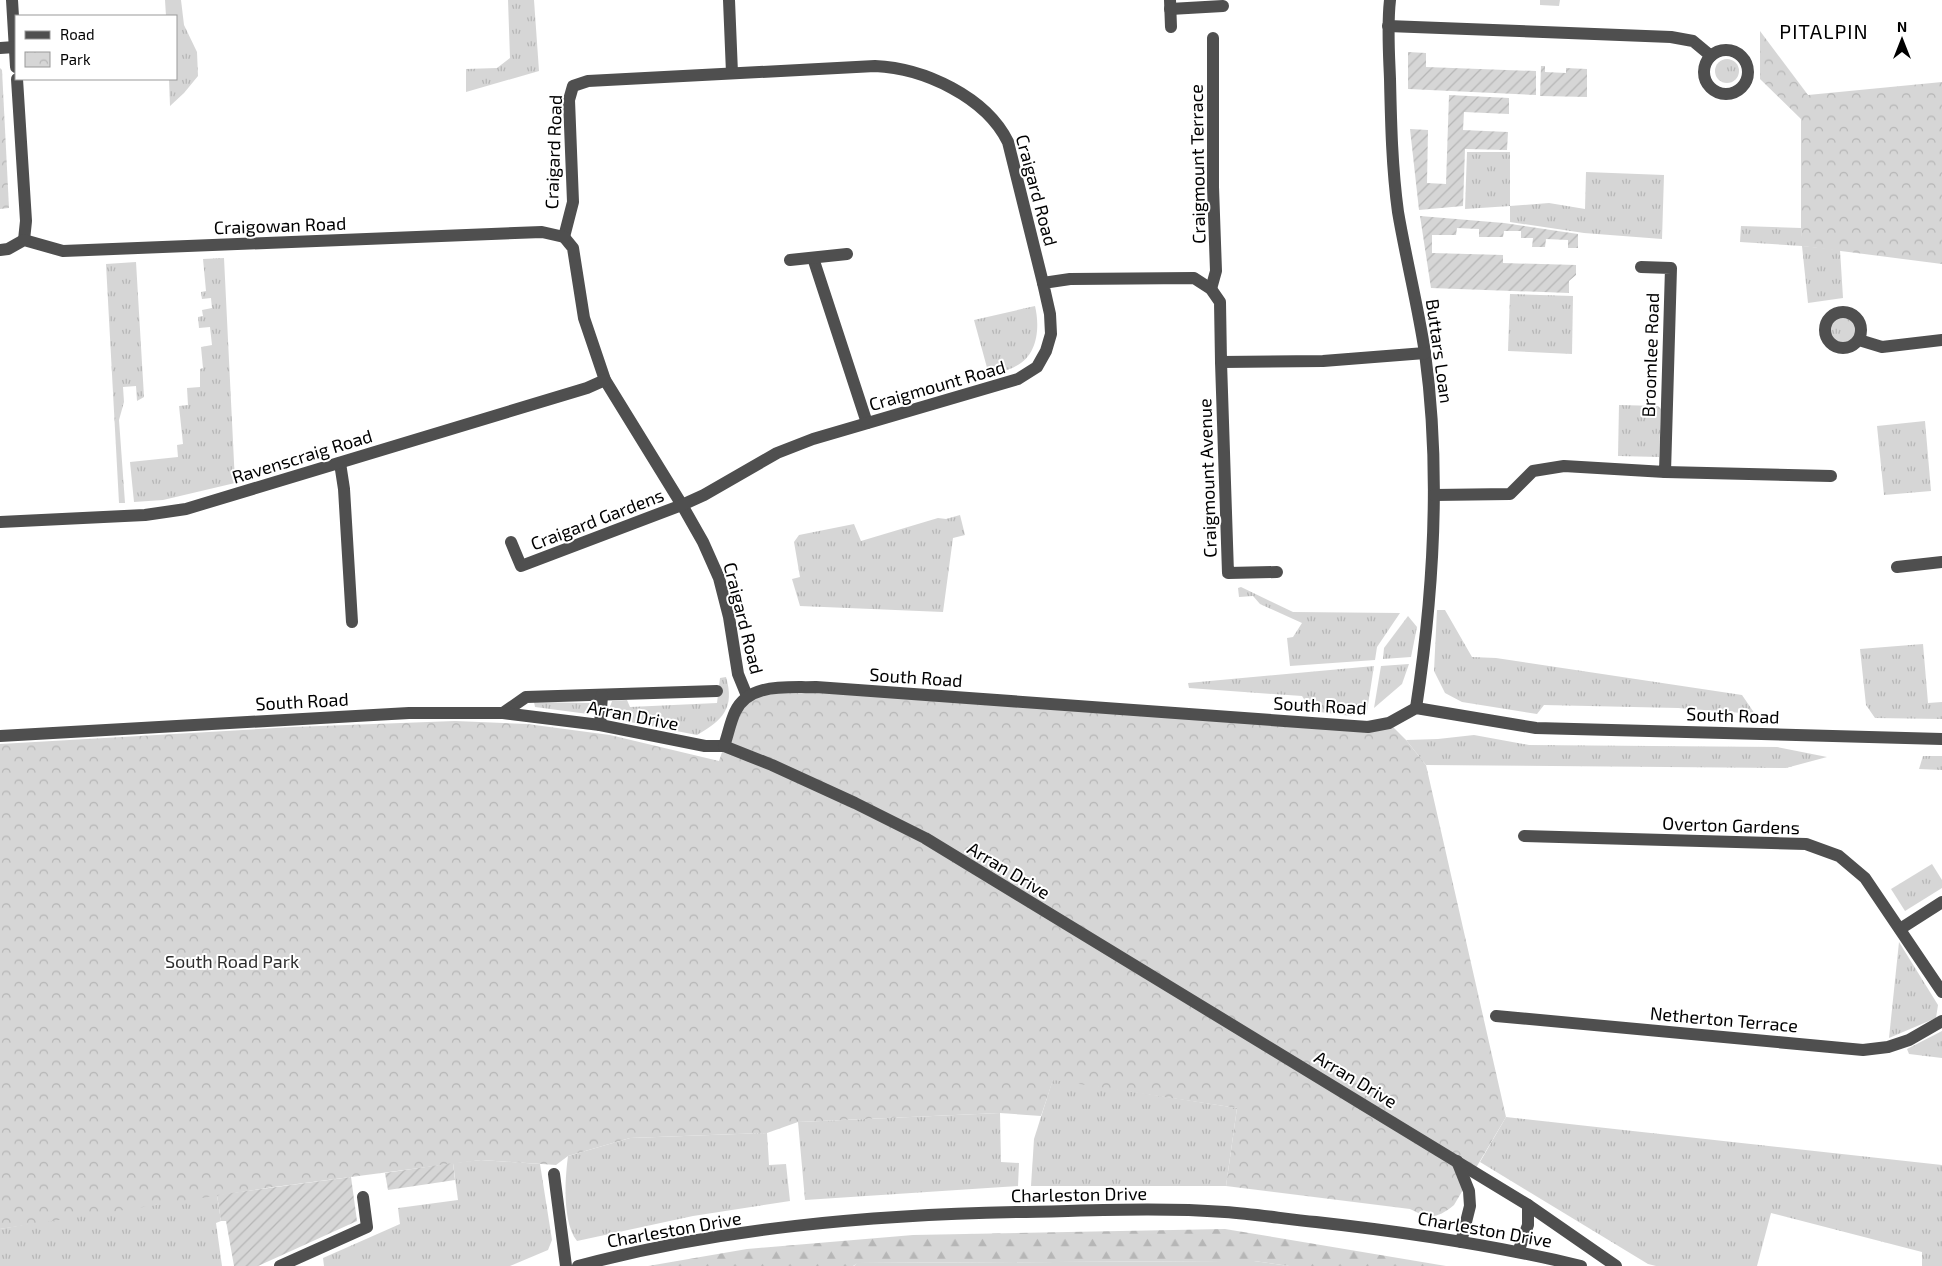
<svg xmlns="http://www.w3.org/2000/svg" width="1942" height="1266" font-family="'Exo 2',sans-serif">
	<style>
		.grass { fill: url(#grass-tufts) }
		.forest { fill: url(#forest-firs) }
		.park { fill: url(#park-crowns) }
		.garden { fill: url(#garden-furrows) }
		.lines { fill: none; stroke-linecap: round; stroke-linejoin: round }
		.minor { stroke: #4f4f4f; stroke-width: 12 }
		.labels { text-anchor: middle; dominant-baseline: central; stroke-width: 4; stroke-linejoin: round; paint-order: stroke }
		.street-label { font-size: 18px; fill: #000; stroke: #fff }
		.park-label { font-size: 18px; fill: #2d2d2d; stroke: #fff }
		.quarter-label { font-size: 20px; letter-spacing: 1px; fill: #000; stroke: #fff }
	</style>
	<defs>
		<pattern id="grass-tufts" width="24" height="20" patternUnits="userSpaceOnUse" patternTransform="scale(1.25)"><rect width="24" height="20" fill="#d6d6d6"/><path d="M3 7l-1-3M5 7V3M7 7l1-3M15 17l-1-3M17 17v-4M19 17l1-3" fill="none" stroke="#b6b6b6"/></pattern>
		<pattern id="forest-firs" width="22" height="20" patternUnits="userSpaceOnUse" patternTransform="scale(1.25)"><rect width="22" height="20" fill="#d6d6d6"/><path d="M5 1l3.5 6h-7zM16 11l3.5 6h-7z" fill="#b6b6b6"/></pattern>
		<pattern id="park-crowns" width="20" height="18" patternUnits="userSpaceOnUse" patternTransform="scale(1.25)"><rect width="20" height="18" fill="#d6d6d6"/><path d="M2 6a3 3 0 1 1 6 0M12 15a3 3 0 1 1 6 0" fill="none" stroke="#b6b6b6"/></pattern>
		<pattern id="garden-furrows" width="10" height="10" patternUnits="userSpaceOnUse" patternTransform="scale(1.25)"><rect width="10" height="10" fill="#d6d6d6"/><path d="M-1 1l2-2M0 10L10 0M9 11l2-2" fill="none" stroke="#b6b6b6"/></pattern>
	</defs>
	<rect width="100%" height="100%" fill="#fff"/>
	<!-- grass -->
	<g class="grass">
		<polygon points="165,0 181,0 184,25 197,52 198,76 184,93 170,106 169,79 176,79 176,16 166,16"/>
		<polygon points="508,0 534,0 539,71 466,92 466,69 497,68 510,58"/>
		<polygon points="1540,0 1560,0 1559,6 1540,5"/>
		<circle cx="1727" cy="71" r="12"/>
		<polygon points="1467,152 1510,152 1510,206 1549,203 1585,209 1586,172 1664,175 1662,239 1584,233 1510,222 1510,206 1465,209"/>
		<polygon points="1741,226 1801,228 1803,246 1840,250 1843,298 1808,303 1802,246 1740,242"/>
		<polygon points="224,258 235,483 163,500 134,502 130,462 178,457 177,445 183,444 179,406 188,405 187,388 200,387 200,369 203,368 201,347 212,345 210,327 199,328 198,317 203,316 202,310 212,308 211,298 202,299 201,292 206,291 203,259"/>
		<polygon points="136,262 144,397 137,401 136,386 123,387 124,402 119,420 125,503 119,503 106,264"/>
		<polygon points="1510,294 1573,296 1572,354 1508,351"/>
		<path d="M 1035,306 C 1040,327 1038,355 1016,366 C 1008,371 998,372 989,375 L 974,320 Z"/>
		<circle cx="1843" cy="330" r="13"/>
		<polygon points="1619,405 1658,406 1661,409 1659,457 1618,456"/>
		<polygon points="1925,421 1931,491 1884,495 1877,426"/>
		<polygon points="960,515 965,535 953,538 943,612 800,606 792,579 800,577 794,542 799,535 854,524 861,541 938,518 946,519"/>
		<polygon points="1241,587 1293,612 1400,613 1377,647 1375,660 1290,666 1287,638 1293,637 1302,623 1260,604 1253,596 1239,597 1238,588"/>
		<polygon points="1437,610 1445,610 1472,657 1496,658 1742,695 1755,714 1678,708 1544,705 1537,714 1462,702 1445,693 1434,671"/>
		<polygon points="1408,616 1417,627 1411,657 1383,659 1384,648"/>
		<polygon points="1923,644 1928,703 1942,702 1942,719 1875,718 1866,705 1860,649"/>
		<polygon points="1409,664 1402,684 1374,708 1381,666"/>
		<polygon points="1374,666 1367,711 1351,716 1312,711 1302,696 1189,688 1188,683"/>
		<path d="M 726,677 C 735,708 723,720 697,735 L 614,719 L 609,710 L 612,701 L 627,700 L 630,707 L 717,703 L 720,678 Z"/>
		<polygon points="534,702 590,703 593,707 588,714 535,707"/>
		<polygon points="1474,735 1529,745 1777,747 1827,757 1786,768 1426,765 1406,740 1438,739"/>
		<polygon points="1923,756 1942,756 1942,770 1919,769"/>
		<polygon points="1932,864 1942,880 1942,888 1905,911 1891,889"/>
		<polygon points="1899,942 1938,1005 1936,1018 1889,1038"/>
		<polygon points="1942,1031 1942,1058 1909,1054 1907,1049"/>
		<polygon points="1053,1079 1237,1108 1226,1186 1031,1186 1034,1139"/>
		<polygon points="1000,1113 1001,1162 1019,1163 1018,1186 805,1200 798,1122"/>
		<polygon points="1506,1117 1942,1165 1942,1266 1922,1266 1922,1252 1771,1213 1757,1266 1656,1266 1648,1264 1480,1162"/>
		<path d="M 767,1133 L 769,1165 L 786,1164 L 790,1201 L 693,1216 L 577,1241 C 562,1222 565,1179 568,1156 L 630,1138 Z"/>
		<polygon points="481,1160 540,1164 552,1240 548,1250 510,1266 324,1266 323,1258 400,1224 398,1208 458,1200 453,1163"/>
		<polygon points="217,1195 221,1221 216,1223 222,1266 0,1266 0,1229 166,1200"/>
		<polygon points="1223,1261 1254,1261 1289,1266 854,1266 857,1263"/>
	</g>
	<!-- forest -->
	<polygon class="forest" points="1225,1229 1446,1266 1289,1266 1254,1261 1223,1261 858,1263 853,1266 648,1266 747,1249 913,1235"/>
	<!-- park -->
	<g class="park">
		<polygon points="1760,31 1808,95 1942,82 1942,264 1802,246 1801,228 1801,119 1760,79"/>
		<polygon points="0,68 2,70 9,208 0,209"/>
		<path d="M 765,689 L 1389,723 L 1406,740 L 1426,765 L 1506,1117 L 1454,1205 C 1437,1219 1429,1219 1410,1209 L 1226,1186 L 1237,1108 L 1053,1080 L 1041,1116 L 1000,1113 L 798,1122 L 767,1133 L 630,1138 L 568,1156 L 556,1165 L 481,1160 L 274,1187 L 0,1229 L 0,744 L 293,727 L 455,721 L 527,724 L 610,735 L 719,761 L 736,711 Z"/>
	</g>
	<!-- garden -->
	<g class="garden">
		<polygon points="1408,52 1426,53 1426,67 1536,71 1536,95 1408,89"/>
		<polygon points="1541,66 1545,66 1545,72 1566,73 1566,68 1587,69 1587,97 1540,96"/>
		<polygon points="1449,95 1509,98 1509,114 1464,112 1463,130 1508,132 1507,150 1465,149 1463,206 1419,210 1410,129 1428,130 1427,183 1446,184"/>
		<polygon points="1420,216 1504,223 1578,234 1578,248 1568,248 1568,240 1546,239 1545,247 1532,247 1533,238 1521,238 1521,231 1504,231 1503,237 1479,237 1479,229 1457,228 1456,235 1432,235 1432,253 1503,255 1503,263 1576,265 1576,275 1569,281 1569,293 1431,288"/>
		<polygon points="453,1163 455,1180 388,1190 385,1173"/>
		<polygon points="351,1177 357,1221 258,1266 234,1266 226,1221 221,1221 217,1195"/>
	</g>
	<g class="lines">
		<!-- minor -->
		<g class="minor">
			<polyline points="12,0 16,67"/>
			<polyline points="729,0 732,73"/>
			<polyline points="1170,0 1171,27"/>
			<path d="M 1390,0 C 1387,26 1389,53 1390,79 C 1391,124 1392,168 1398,212 C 1406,259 1418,306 1425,353 C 1441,470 1434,591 1416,708"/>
			<polyline points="1170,9 1223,6"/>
			<polyline points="1388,26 1671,37 1693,41 1711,56"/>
			<polyline points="0,48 15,47"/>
			<circle cx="1726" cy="72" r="22"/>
			<polyline points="17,79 26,221 24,240"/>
			<path d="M 564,237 L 573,202 L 569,100 L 573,86 L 588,81 L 875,66 C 924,68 986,97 1008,142 L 1043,283"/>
			<polyline points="564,237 573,248 584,318 605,380 682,505 703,542 719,578 729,617 738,674 747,696"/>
			<polyline points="0,250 8,249 24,240 63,251 542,232 564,237"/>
			<polyline points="813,258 867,423"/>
			<polyline points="790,260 847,254"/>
			<polyline points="1211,289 1216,271 1213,187 1213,38"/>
			<circle cx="1843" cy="330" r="18"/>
			<polyline points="1859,340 1882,347 1942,340"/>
			<polyline points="1221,362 1228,573 1277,572"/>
			<polyline points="340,463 344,489 352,622"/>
			<polyline points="1665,472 1831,476"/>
			<polyline points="1434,495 1510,494 1533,471 1564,466 1665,472 1671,268 1641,267"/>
			<polyline points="0,522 145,515 186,509 587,388 605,380"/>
			<polyline points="511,542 521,566 682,505 704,495 777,453 813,439 1018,379 1037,367 1046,351 1051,334 1050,314 1043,283 1070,279 1194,278 1211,289 1220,302 1221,362 1323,361 1425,353"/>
			<polyline points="1897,567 1942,562"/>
			<polyline points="503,713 526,697 717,691"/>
			<polyline points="600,725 602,695"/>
			<polyline points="0,736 409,713 503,713 600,725 705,746 724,746 772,765 855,803 925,838 1528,1205 1616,1266"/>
			<path d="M 724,746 C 728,735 730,723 735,712 C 749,682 788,688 816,687 L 1368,727 L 1389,723 L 1416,708 L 1536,728 L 1942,739"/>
			<polyline points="1524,836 1806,844 1839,856 1865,878 1942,992"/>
			<polyline points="1900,929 1942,902"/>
			<polyline points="1496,1016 1863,1050 1888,1047 1909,1040 1942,1021"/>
			<polyline points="1457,1161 1469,1191 1470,1206 1461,1242"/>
			<polyline points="554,1174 566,1266"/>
			<polyline points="1518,1252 1528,1225 1528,1205"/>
			<polyline points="280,1266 367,1227 363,1197"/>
			<path d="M 578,1266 C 720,1228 870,1215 1016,1212 C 1085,1211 1156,1207 1225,1212 C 1255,1214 1285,1219 1316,1222 C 1405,1232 1494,1245 1581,1266"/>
		</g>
	</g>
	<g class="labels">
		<!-- street labels -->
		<g class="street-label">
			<text transform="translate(553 152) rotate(-88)">Craigard Road</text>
			<text transform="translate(1197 164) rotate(-91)">Craigmount Terrace</text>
			<text transform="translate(1037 190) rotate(75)">Craigard Road</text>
			<text transform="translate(280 225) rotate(-2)">Craigowan Road</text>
			<text transform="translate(1440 351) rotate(82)">Buttars Loan</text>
			<text transform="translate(1650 355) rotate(-88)">Broomlee Road</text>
			<text transform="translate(937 385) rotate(-16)">Craigmount Road</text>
			<text transform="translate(302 456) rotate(-17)">Ravenscraig Road</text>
			<text transform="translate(1207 478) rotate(-92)">Craigmount Avenue</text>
			<text transform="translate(597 519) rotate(-21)">Craigard Gardens</text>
			<text transform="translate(744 618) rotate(76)">Craigard Road</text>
			<text transform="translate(916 677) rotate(4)">South Road</text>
			<text transform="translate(302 701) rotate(-3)">South Road</text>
			<text transform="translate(1320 705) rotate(3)">South Road</text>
			<text transform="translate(633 715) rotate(11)">Arran Drive</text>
			<text transform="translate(1733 715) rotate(2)">South Road</text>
			<text transform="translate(1731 825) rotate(2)">Overton Gardens</text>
			<text transform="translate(1009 870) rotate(31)">Arran Drive</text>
			<text transform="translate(1724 1019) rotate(5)">Netherton Terrace</text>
			<text transform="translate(1356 1079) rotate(31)">Arran Drive</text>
			<text transform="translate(1079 1194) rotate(-1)">Charleston Drive</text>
			<text transform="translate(674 1229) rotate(-10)">Charleston Drive</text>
			<text transform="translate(1485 1229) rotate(10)">Charleston Drive</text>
		</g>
		<!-- park labels -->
		<g class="park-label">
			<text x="232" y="961">South Road Park</text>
		</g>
		<!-- quarter labels -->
		<g class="quarter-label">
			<text x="1824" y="31">PITALPIN</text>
		</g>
	</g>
	<!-- legend -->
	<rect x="15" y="15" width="162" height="65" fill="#ffffff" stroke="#999999"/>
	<rect x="25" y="31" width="25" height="8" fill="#4f4f4f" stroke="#999999"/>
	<text x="60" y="40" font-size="15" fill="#000000">Road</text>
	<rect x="25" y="52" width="25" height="15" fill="url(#park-crowns)" stroke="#999999"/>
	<text x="60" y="65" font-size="15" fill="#000000">Park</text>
	<!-- north arrow -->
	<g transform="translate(1902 40)" stroke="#ffffff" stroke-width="4" paint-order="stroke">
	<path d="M0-4L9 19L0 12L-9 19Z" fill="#000000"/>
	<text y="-8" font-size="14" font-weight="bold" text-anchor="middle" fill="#000000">N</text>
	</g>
</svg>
